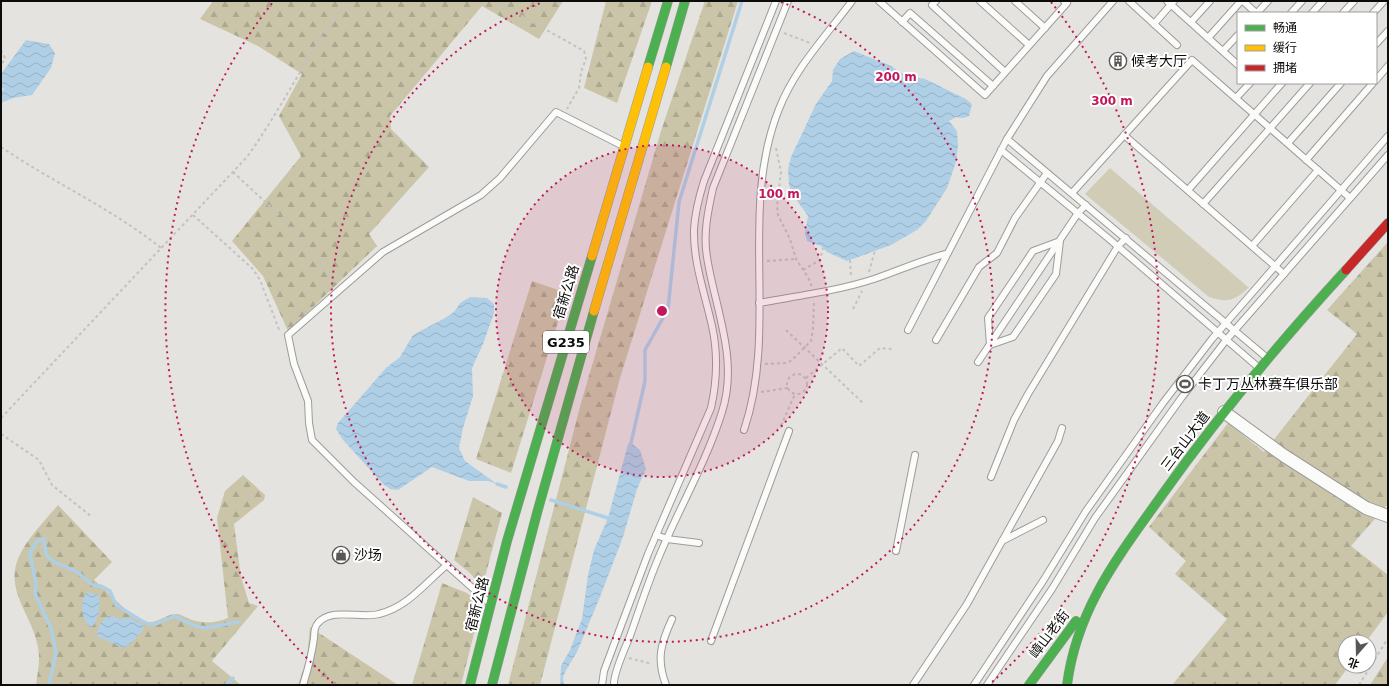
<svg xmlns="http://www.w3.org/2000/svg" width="1389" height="686" font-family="'DejaVu Sans','Noto Sans SC',sans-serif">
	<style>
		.grass { fill: #d0ccb6 }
		.forest { fill: url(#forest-firs) }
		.water { fill: url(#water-waves) }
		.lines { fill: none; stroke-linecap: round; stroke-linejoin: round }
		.stream { stroke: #afcfe6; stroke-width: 3.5 }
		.lane-casing { stroke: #9c9c9a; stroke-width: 8 }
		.street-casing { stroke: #9c9c9a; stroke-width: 14 }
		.fast-casing { stroke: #9c9c9a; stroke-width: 10 }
		.slow-casing { stroke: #9c9c9a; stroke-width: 10 }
		.jam-casing { stroke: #9c9c9a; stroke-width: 10 }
		.path { stroke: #c2c2c1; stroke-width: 2; stroke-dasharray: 3 3; stroke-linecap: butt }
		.lane { stroke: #fbfbfa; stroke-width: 6 }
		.street { stroke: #fbfbfa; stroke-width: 12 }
		.fast { stroke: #4caf50; stroke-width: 9 }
		.slow { stroke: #ffc107; stroke-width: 9 }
		.jam { stroke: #c62828; stroke-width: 9 }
		.ring { fill: none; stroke: #c2185b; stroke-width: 2; stroke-dasharray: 2 4 }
		.labels { text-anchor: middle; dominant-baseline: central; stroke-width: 4; stroke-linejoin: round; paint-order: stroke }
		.shield { fill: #fff; stroke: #555554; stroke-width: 1 }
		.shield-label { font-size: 13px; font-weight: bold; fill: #0c0c0a }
		.poi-label { font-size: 14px; fill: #0c0c0a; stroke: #fff; text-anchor: start }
		.street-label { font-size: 14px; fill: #0c0c0a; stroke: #fff }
		.centre { fill: #c2185b; stroke: #fff; stroke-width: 2 }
		.ring-label { font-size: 12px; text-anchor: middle; font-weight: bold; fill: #c2185b; stroke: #fff; stroke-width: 4; stroke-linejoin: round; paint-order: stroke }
	</style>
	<defs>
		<pattern id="forest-firs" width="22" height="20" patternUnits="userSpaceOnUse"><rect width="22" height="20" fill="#cac5a8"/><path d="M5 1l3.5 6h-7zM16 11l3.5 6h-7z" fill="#aca88f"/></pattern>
		<pattern id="water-waves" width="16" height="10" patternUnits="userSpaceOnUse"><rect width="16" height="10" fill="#afcfe6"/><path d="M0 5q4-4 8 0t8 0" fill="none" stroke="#95b1c4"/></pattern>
	</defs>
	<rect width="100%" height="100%" fill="#e4e3e0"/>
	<!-- grass -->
	<path class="grass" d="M 1110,168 L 1248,287 L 1249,287 C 1235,301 1227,303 1209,297 L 1085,194 Z"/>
	<!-- forest -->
	<g class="forest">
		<polygon points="213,1 563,1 539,39 482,6 390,116 391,129 429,167 369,234 377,246 288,331 263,276 232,241 301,156 279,116 302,74 258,46 200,19"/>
		<polygon points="606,1 652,1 617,103 584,88"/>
		<polygon points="705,1 738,1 620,378 540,685 508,685 581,403 661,131"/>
		<polygon points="1388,242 1388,504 1351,546 1388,575 1388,612 1366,642 1345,642 1345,666 1349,666 1335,685 1172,685 1227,619 1175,574 1186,561 1149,527 1228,423 1264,452 1357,334 1327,310"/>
		<polygon points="532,281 567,293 511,473 476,459"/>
		<path d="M 243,475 L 265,495 L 264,500 L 234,524 L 241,577 L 249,603 L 258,606 L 212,661 L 241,685 L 36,685 C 38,671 41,657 37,643 C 32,619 11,595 15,570 C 18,547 44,522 58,505 L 112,562 L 94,580 C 108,591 131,619 148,622 C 159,623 167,613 178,614 C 182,615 187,618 192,620 C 206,624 215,623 228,618 L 217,518 L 225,491 Z"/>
		<polygon points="473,497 502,513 482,588 470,573 454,560"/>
		<polygon points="442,583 467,593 476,601 479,614 461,685 412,685"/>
		<polygon points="310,627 398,685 298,685 307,658"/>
		<polygon points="1388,657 1388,685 1370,685"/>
	</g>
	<!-- water -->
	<g class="water">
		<polygon points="26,40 49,44 55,53 51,68 32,95 13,98 1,103 1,92 4,89 1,87 1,74"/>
		<polygon points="854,51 891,66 904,75 925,79 966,99 972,104 969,116 963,118 956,117 949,121 957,131 958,145 956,162 947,188 926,221 917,230 891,245 847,261 827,252 821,246 807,241 805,233 808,216 793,195 789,185 788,169 791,157 816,104 832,81 833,70 840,59"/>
		<polygon points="470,297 487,298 494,304 494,313 483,344 472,368 473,396 463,428 459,448 465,461 497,484 488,481 469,481 432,467 398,490 390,489 383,484 343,440 336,429 338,423 386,368 400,357 413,335 445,318 454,312 460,303"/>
		<polygon points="631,443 640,450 646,469 637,489 623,537 600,597 577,652 565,672 563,678 564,685 560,685 561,666 570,650 582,619 588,575 594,550 608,518 628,444"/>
		<path d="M 87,592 L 99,595 C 100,606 99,620 91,628 C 81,619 79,603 87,592 Z"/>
		<polygon points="107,616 113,616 118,619 129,618 142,624 144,629 131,643 123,648 97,636 99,626"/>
	</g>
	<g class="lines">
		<!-- stream -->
		<g class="stream">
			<polyline points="631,443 645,381 645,350 668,309 679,202 742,1"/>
			<polyline points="497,484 506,487"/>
			<polyline points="551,500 608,518"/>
			<polyline points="49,685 56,653 51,628 35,594 36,585 30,553 37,541 44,539 46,555 54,562 76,571 93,585 101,586 110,591 116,605 142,621 149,624 156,624 174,616 195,626 205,628 239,622"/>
			<polyline points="226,685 233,678"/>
		</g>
		<defs>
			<g id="lane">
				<polyline points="879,1 985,95 1067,3 1064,1"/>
				<polyline points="936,1 932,5 1005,72"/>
				<polyline points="980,1 1029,45"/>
				<polyline points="1015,1 1045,28"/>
				<polyline points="1129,1 1177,45"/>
				<polyline points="1167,1 1238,65"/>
				<polyline points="1243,1 1256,13"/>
				<polyline points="1257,13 1268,1"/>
				<polyline points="1291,13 1302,1"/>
				<polyline points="1312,13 1323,1"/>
				<polyline points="1343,13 1354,1"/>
				<polyline points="1373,13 1384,1"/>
				<polyline points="902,22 910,13 993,86"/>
				<polyline points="1191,22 1210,1"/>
				<polyline points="1154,24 1174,1"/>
				<polyline points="1208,38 1241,1"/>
				<polyline points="1376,44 1388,31"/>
				<polyline points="1223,51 1238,35"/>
				<polyline points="1376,80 1388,66"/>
				<polyline points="1236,98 1250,83"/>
				<polyline points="1124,135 1284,274"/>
				<polyline points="1007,139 1266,357"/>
				<polyline points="1288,143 1341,83"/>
				<polyline points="1001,150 1108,238 1258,367"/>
				<polyline points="1306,160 1373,83"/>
				<polyline points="1188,190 1282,83"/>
				<polyline points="1072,193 1192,60 1350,198"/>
				<polyline points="1203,204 1310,83"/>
				<polygon points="1060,241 1056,274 1013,337 990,345 988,318 1033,251"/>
				<polyline points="1252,246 1318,170"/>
				<path d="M 759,303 C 797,296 837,291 874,279 C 898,271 921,260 946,254"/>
				<polyline points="908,330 1007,139 1047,76 1113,1"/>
				<polyline points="936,340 979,267 997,253 1015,218 1047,173"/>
				<polyline points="978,362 1078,213 1086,205"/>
				<path d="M 744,430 C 779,327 738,211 779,109 C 795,68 826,36 852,1"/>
				<polyline points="991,477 1014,420 1028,394 1118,246 1126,238"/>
				<polyline points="656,535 667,539 699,543"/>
				<polyline points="1002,541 1043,520"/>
				<polyline points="896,551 915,455"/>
				<polyline points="487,601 354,482 312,440 309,423 308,401 294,364 288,335 383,252 481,195 500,178 556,112 621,145"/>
				<polyline points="711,641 789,431"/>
				<path d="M 303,685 C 308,669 312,654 314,638 C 314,633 314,627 318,623 C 332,607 361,619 379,614 C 408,607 425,583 447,565"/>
				<path d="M 602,685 L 604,671 L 648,554 L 711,408 C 717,381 718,353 712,326 C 705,294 693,262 694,229 C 695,213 699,197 704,181 L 776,1"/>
				<path d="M 614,685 C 613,674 625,648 630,636 C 639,611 647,585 658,559 C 678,510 706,463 722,412 C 739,359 715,309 707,257 C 703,234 708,211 713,188 L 788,1"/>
				<path d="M 666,685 C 656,659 661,643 672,619"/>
				<polyline points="913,685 967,604 1058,441 1062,428"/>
				<polyline points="974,685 1043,581 1086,511 1163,403 1212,339 1388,136"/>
				<polyline points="987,685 1052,589 1095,518 1182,397 1227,339 1388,155"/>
			</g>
			<polyline id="street" points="1224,412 1283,455 1366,508 1388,516"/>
			<g id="fast">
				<polyline points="648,67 668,1"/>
				<polyline points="666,67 685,1"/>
				<polyline points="470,685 507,541 592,256"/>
				<polyline points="492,685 537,513 594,311"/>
				<polyline points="1029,685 1076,621"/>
				<path d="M 1067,685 C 1077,608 1118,557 1162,495 C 1218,416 1280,342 1346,270"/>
			</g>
			<g id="slow">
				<polyline points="592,256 648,67"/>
				<polyline points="594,311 666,67"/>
			</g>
			<polyline id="jam" points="1346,270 1388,223"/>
		</defs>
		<!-- lane casing -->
		<use href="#lane" class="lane-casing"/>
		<!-- street casing -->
		<use href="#street" class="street-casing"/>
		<!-- fast casing -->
		<use href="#fast" class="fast-casing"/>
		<!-- slow casing -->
		<use href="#slow" class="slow-casing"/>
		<!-- jam casing -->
		<use href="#jam" class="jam-casing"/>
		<!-- path -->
		<g class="path">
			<polyline points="495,1 584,51 586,59 581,72 579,88 567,109"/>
			<polyline points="784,33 810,43"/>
			<polyline points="1,50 5,58 1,66"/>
			<path d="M 1,147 C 54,183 111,208 161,248"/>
			<polyline points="776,148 781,172 777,207 778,215 790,239 796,259 808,277 812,287"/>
			<polyline points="233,172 277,213 337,283"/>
			<polyline points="193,215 253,269 260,280 280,332"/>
			<polyline points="850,260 851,277"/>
			<polyline points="767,261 796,259"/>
			<polyline points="803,270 820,260 823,248"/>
			<polyline points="869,272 875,250"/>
			<polyline points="853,309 862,291"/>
			<polyline points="786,330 863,403"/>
			<polyline points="765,364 787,363 792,360 811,341 813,328 814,301"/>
			<circle cx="797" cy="384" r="10"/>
			<polyline points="806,378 842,348 859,366 880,348 893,349"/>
			<polyline points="761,392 788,388"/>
			<path d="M 1,418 L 247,157 C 283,107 309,50 347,1"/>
			<polyline points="781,426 795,394"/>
			<polyline points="1,434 39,460 52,485 92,517"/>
			<polyline points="629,658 652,664"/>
			<polyline points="1359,685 1388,638"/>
		</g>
		<!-- lane -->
		<use href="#lane" class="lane"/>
		<!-- street -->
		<use href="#street" class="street"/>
		<!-- fast -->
		<use href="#fast" class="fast"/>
		<!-- slow -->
		<use href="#slow" class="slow"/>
		<!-- jam -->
		<use href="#jam" class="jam"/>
	</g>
	<!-- distance rings -->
	<circle cx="662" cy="311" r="166" fill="#c2185b" fill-opacity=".12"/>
	<g class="ring">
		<circle cx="662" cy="311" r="166"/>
		<path d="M781 2A331 331 0 1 1 543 2"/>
		<path d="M333 683A497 497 0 0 1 273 2M1051 2A497 497 0 0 1 991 683"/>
	</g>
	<!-- icons -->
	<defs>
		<symbol id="building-ring" viewBox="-11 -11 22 22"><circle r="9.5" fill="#fff" stroke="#585755" stroke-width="1.5"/><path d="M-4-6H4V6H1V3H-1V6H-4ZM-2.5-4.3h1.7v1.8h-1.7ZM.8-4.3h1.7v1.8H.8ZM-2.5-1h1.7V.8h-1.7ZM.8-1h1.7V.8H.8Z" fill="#585755"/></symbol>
		<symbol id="stadium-ring" viewBox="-11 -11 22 22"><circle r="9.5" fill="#fff" stroke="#585755" stroke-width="1.5"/><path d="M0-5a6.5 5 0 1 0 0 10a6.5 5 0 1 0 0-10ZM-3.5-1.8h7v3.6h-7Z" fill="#585755"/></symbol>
		<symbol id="shop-ring" viewBox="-11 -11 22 22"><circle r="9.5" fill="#fff" stroke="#585755" stroke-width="1.5"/><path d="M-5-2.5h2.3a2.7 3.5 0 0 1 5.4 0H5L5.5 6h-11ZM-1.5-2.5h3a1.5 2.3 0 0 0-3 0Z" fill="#585755"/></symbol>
	</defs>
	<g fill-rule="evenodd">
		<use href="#building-ring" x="1108" y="51" width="20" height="20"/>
		<use href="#stadium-ring" x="1175" y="374" width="20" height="20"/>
		<use href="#shop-ring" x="331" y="545" width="20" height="20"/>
	</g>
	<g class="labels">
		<!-- shield labels -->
		<rect class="shield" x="543" y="331" width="46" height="22" rx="3"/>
		<g class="shield-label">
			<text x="566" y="342">G235</text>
		</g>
		<!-- poi labels -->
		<g class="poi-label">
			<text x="1131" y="61">候考大厅</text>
			<text x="1198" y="384">卡丁万丛林赛车俱乐部</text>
			<text x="354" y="555">沙场</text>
		</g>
		<!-- street labels -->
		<g class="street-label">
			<text transform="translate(566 292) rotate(-73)">宿新公路</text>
			<text transform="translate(1185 441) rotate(-53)">三台山大道</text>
			<text transform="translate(477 604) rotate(-76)">宿新公路</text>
			<text transform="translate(1049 634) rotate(-53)">嶂山老街</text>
		</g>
	</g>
	<circle cx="662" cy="311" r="6" class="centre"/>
	<g class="ring-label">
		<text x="896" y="81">200 m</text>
		<text x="1112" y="105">300 m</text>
		<text x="779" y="198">100 m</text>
	</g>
	<!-- border -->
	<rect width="1389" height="686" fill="none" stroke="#0c0c0a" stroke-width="4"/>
	<!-- legend -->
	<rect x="1237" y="12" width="140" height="72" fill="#ffffff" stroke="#9e9e9d"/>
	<rect x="1245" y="25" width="20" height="6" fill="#4caf50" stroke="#9e9e9d"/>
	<text x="1273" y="32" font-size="12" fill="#0c0c0a">畅通</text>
	<rect x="1245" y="45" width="20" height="6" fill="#ffc107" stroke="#9e9e9d"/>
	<text x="1273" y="52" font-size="12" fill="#0c0c0a">缓行</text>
	<rect x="1245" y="65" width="20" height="6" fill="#c62828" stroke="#9e9e9d"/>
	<text x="1273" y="72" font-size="12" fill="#0c0c0a">拥堵</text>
	<!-- north arrow -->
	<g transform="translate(1357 654) rotate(200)"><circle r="19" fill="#ffffff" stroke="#9e9e9d"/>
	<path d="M0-3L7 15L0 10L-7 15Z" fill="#585755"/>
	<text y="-6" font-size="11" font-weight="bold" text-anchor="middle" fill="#0c0c0a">北</text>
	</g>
</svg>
